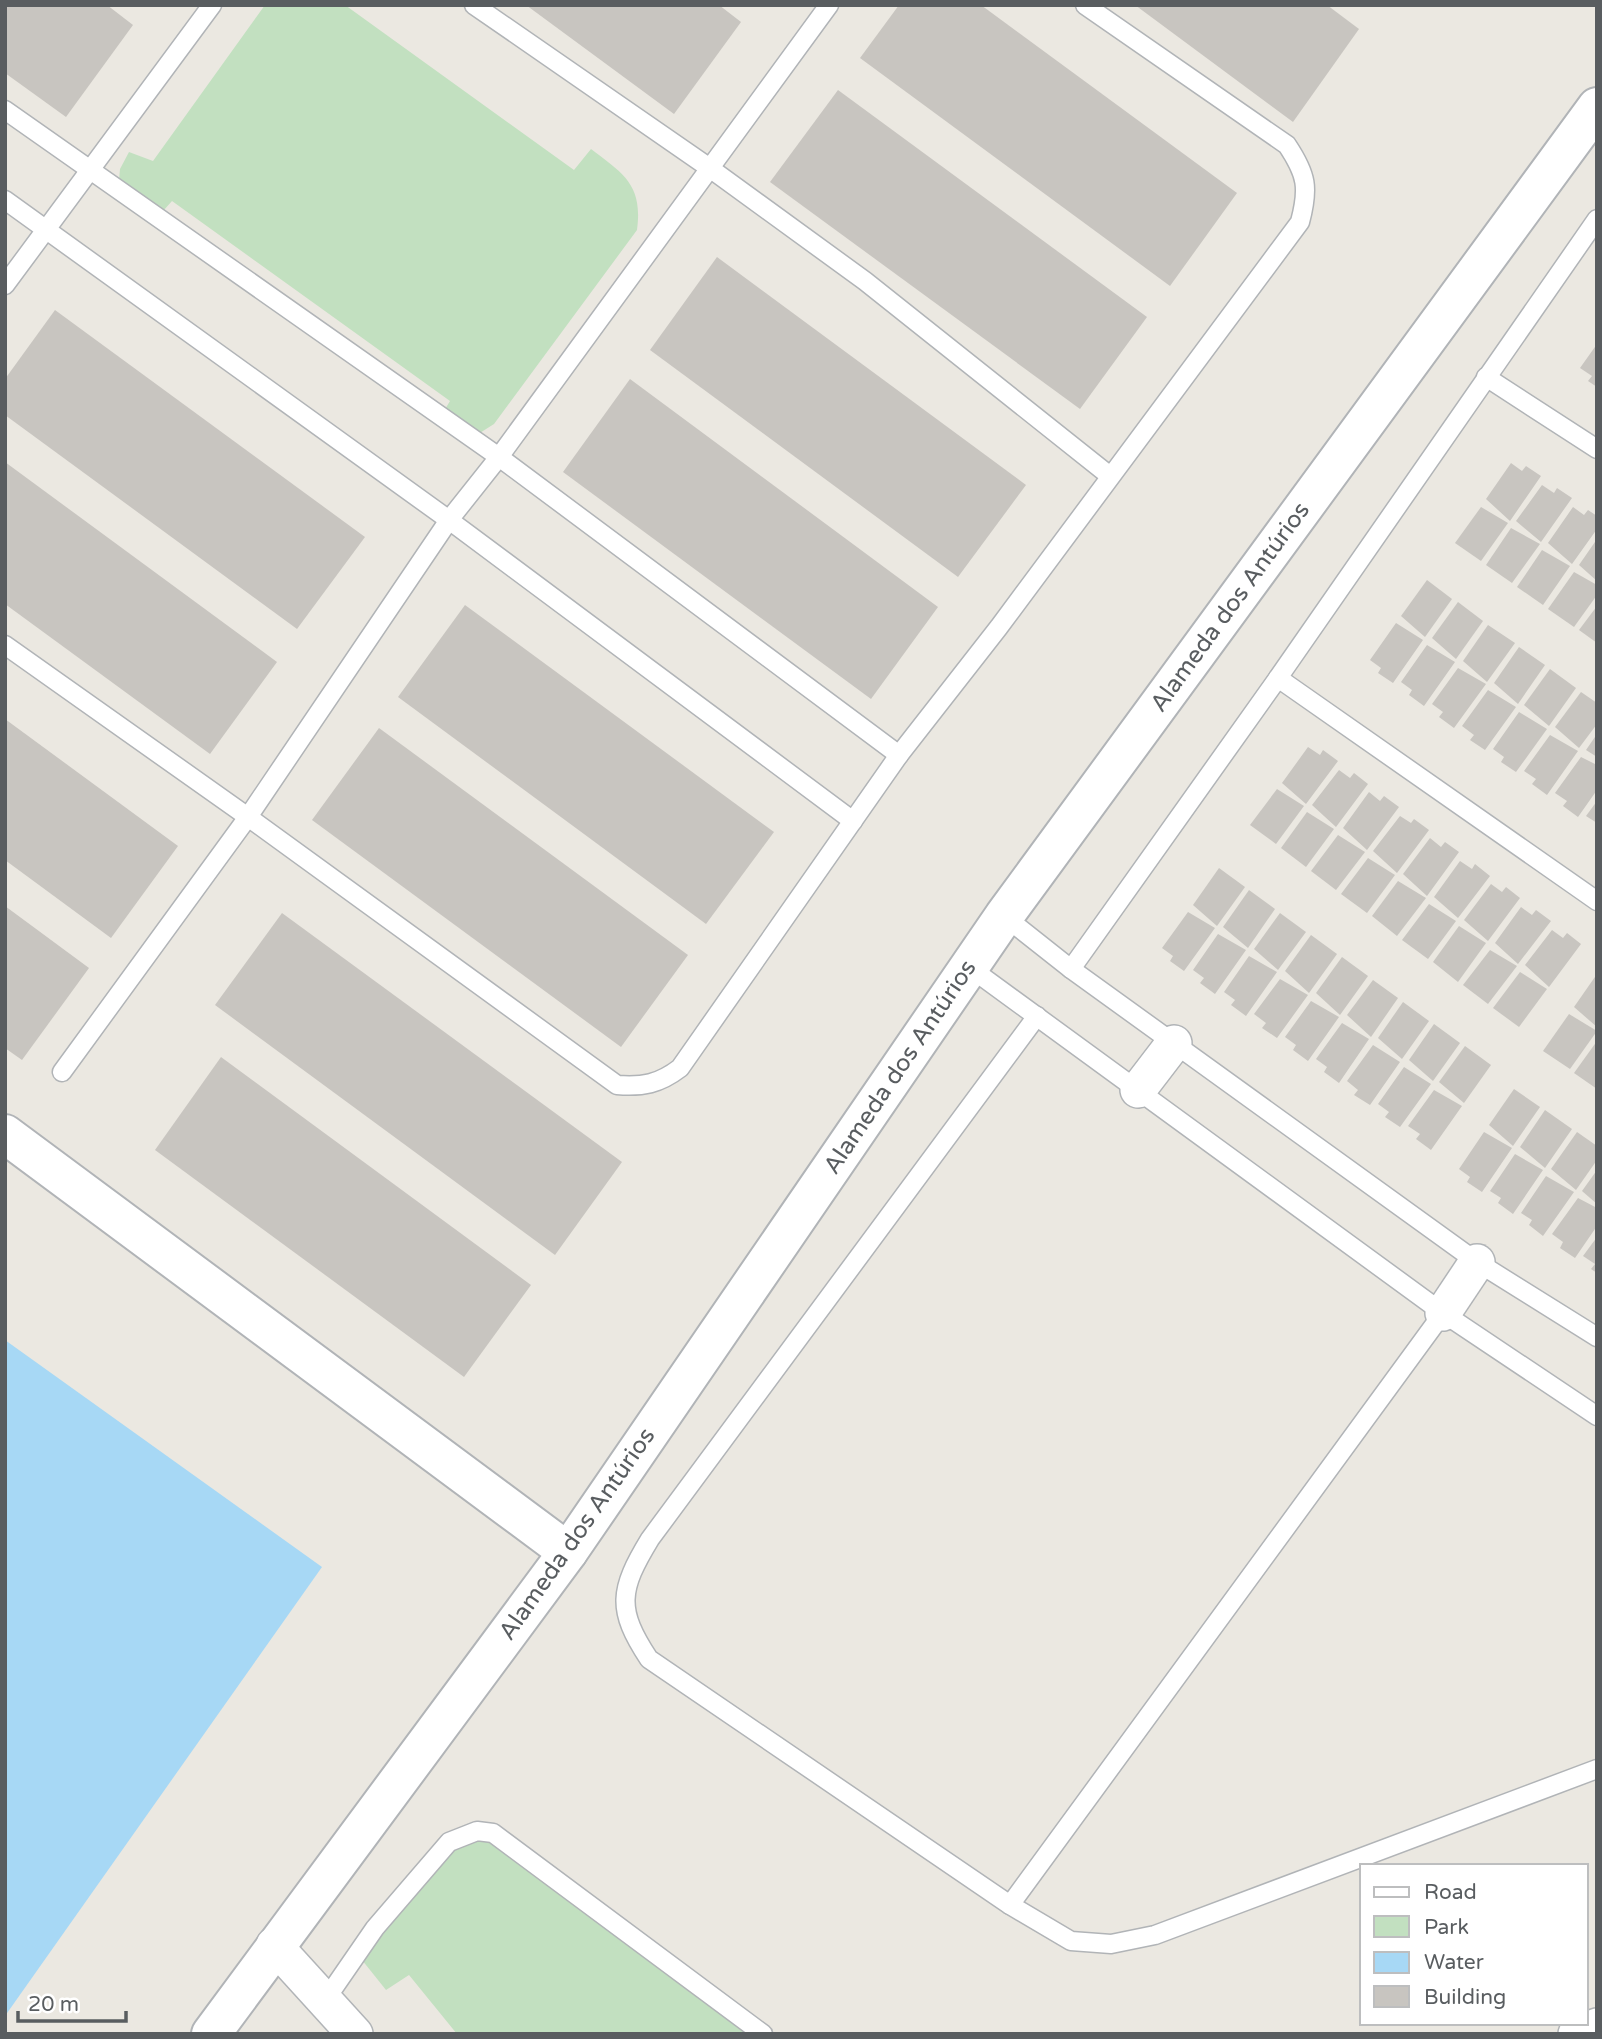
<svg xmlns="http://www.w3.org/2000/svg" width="1602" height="2039" font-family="'Varela Round',sans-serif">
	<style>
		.green { fill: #c2e0c0 }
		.water { fill: #a7d8f5 }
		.building { fill: #c8c5c0 }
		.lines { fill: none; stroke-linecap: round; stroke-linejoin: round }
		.service-casing { stroke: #b1b4b7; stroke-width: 21 }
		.minor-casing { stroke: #b1b4b7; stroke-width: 38 }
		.tertiary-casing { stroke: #b1b4b7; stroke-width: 42 }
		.service { stroke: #fff; stroke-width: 18 }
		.minor { stroke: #fff; stroke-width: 35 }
		.tertiary { stroke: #fff; stroke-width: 38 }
		.labels { text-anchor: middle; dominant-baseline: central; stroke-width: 7; stroke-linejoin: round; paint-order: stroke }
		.street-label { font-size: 24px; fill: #595d60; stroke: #fff }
	</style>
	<rect width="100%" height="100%" fill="#ebe8e1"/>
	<!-- green -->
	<g class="green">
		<path d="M 265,5 L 345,5 L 574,170 L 591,149 C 624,174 643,185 637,230 L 494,424 L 475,436 L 438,421 L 450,401 L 172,201 L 155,220 L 119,180 L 120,169 L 129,152 L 153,161 Z"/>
		<polygon points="490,1838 770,2034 457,2034 409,1975 386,1990 362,1960 446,1853 473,1839"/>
	</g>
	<!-- water -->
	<polygon class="water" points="5,1340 322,1567 5,2016"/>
	<!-- building -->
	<g class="building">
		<polygon points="5,5 107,5 133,25 66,117 5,73"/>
		<polygon points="526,5 719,5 741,22 674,114"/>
		<polygon points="899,5 981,5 1237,193 1170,286 860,58"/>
		<polygon points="1135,5 1327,5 1359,29 1293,122"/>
		<polygon points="838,90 1147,317 1080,409 770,182"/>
		<polygon points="717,257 1026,485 958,577 650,350"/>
		<polygon points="55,310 365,537 297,629 5,415 5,379"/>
		<polygon points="1597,344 1597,387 1588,381 1592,376 1580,368"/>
		<polygon points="630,379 938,607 871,699 563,472"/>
		<polygon points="5,462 277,662 210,754 5,604"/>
		<polygon points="1511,463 1522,471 1526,466 1541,476 1510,521 1486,499"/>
		<polygon points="1542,485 1554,493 1557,488 1572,498 1541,542 1516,521"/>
		<polygon points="1481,507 1508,523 1481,561 1455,543"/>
		<polygon points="1573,507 1584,515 1588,510 1597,516 1597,529 1572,564 1548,543"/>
		<polygon points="1511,528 1540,544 1512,583 1486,565"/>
		<polygon points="1597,539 1597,581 1579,565"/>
		<polygon points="1542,550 1570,566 1543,605 1517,587"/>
		<polygon points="1574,572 1597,585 1597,595 1574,627 1548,609"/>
		<polygon points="1427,580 1452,599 1425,637 1401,616"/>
		<polygon points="1458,602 1483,621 1456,659 1432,638"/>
		<polygon points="465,605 774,832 706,924 398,697"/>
		<polygon points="1597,606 1597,643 1579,630"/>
		<polygon points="1396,623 1423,640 1393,683 1378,673 1381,668 1370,660"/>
		<polygon points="1488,625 1515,643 1487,682 1463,661"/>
		<polygon points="1427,645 1455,662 1424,706 1409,695 1412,690 1401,682"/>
		<polygon points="1519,647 1545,665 1518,704 1494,683"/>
		<polygon points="1458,668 1486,684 1454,728 1439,717 1443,712 1432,704"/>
		<polygon points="1550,669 1576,688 1549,726 1524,705"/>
		<polygon points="1488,690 1516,707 1485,750 1470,740 1474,735 1462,726"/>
		<polygon points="1581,692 1597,703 1597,724 1579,748 1555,727"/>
		<polygon points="1519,712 1547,729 1516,772 1501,762 1504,757 1493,749"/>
		<polygon points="5,719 178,846 111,938 5,860"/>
		<polygon points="379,728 688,955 621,1047 312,820"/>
		<polygon points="1597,734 1597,757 1586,750"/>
		<polygon points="1550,735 1578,751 1547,795 1532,784 1536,779 1524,771"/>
		<polygon points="1308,747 1320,755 1323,750 1338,761 1306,804 1282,783"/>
		<polygon points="1581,757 1597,765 1597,790 1578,817 1563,806 1567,801 1555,793"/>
		<polygon points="1339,770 1350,778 1354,773 1368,784 1336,827 1312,805"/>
		<polygon points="1277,789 1304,806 1276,844 1250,825"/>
		<polygon points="1369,792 1380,801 1384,796 1399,807 1367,850 1343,828"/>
		<polygon points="1597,801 1597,823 1586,816"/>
		<polygon points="1307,812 1334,829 1306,867 1281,848"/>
		<polygon points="1400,816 1411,823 1414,819 1429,830 1397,873 1373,851"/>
		<polygon points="1338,835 1365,852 1336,890 1311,871"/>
		<polygon points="1430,838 1441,847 1445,842 1459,852 1427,896 1403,874"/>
		<polygon points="1368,858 1395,875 1367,913 1341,894"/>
		<polygon points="1460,861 1472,869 1475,864 1490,876 1458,918 1434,897"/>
		<polygon points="1219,868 1245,887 1217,926 1193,905"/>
		<polygon points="1398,881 1426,898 1397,936 1372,916"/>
		<polygon points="1491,884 1502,892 1506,887 1520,898 1488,941 1464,920"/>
		<polygon points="1249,890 1275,909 1248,948 1223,927"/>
		<polygon points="1429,904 1456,921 1428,959 1402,940"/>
		<polygon points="5,906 89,968 22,1060 5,1048"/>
		<polygon points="1521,907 1532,915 1536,910 1551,921 1518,964 1495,943"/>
		<polygon points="1188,912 1215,928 1184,971 1170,961 1173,956 1162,948"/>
		<polygon points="282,913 622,1162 555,1255 215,1005"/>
		<polygon points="1280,913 1306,932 1278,970 1254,949"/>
		<polygon points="1459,926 1486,943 1458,982 1433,962"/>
		<polygon points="1552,930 1563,938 1567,933 1581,944 1549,987 1525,965"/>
		<polygon points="1218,934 1246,950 1215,994 1200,983 1204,978 1193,970"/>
		<polygon points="1311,935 1337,954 1309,993 1285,971"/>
		<polygon points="1490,950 1517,966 1488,1004 1463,985"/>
		<polygon points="1249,956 1277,972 1246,1016 1231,1005 1235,1000 1224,992"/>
		<polygon points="1342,957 1368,976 1340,1015 1316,993"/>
		<polygon points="1520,972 1547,989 1519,1027 1493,1008"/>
		<polygon points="1597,974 1597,1027 1574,1007"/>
		<polygon points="1280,979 1308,995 1277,1038 1262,1028 1266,1023 1254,1014"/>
		<polygon points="1373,980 1398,998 1371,1037 1347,1015"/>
		<polygon points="1311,1001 1339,1017 1308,1061 1293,1050 1296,1045 1285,1037"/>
		<polygon points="1403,1002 1429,1021 1402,1059 1378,1038"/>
		<polygon points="1569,1014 1597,1031 1570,1069 1543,1051"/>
		<polygon points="1342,1023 1369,1039 1339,1083 1324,1072 1327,1067 1316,1059"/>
		<polygon points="1434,1024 1460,1043 1433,1081 1409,1060"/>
		<polygon points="1597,1041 1597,1089 1574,1073"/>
		<polygon points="1373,1045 1400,1062 1370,1105 1354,1095 1358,1090 1347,1081"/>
		<polygon points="1465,1046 1491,1065 1464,1103 1439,1082"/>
		<polygon points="221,1057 531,1285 464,1377 155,1150"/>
		<polygon points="1404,1067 1431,1084 1400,1127 1385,1117 1389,1112 1378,1104"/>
		<polygon points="1514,1089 1540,1107 1513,1146 1489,1125"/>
		<polygon points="1434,1090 1462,1106 1431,1150 1416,1139 1420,1134 1408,1126"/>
		<polygon points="1545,1110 1572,1129 1545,1168 1520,1147"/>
		<polygon points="1484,1132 1512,1148 1482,1192 1467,1182 1470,1177 1459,1169"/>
		<polygon points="1577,1132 1597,1146 1597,1160 1576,1190 1551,1169"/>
		<polygon points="1515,1154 1543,1170 1513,1214 1498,1203 1501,1198 1490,1191"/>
		<polygon points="1597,1170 1597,1204 1582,1191"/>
		<polygon points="1546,1176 1574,1192 1543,1236 1529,1225 1532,1220 1521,1213"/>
		<polygon points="1578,1198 1597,1208 1597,1226 1575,1258 1560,1248 1563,1242 1552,1234"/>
		<polygon points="1597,1237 1597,1273 1591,1269 1595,1264 1583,1256"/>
	</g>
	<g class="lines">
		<defs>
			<g id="service">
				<polyline points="474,5 711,169 865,281 1110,476"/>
				<polyline points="5,110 499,457 899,755"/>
				<polyline points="5,200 449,520 853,821"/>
				<polyline points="5,285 212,5"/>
				<polyline points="1486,377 1597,449"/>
				<path d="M 5,645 L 248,817 L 617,1085 C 643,1087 659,1084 680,1068 L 899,755 L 999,627 L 1300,222 C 1309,188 1307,175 1287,145 L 1085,5"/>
				<polyline points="1278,678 1597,901"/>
				<polyline points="1004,916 1071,969 1477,1262 1597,1337"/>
				<polyline points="969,967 1443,1313 1597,1416"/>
				<polyline points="1071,969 1278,678 1597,219"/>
				<path d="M 1037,1016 L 650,1539 C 619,1590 616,1609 649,1659 L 1010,1905 L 1071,1941 L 1111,1944 L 1155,1935 L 1597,1769"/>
				<polyline points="62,1072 248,817 449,520 499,457 829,5"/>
				<polyline points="1010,1905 1443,1313"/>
				<polyline points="326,1999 375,1928 449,1842 477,1831 493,1833 763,2034"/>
			</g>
			<g id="minor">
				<polyline points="1138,1090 1174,1043"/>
				<polyline points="1443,1313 1477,1262"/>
				<polyline points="274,1945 355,2034"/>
				<polyline points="1576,2034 1597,2026"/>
			</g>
			<g id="tertiary">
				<polyline points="5,1134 568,1552"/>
				<polyline points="211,2034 568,1552 1004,916 1597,107"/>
			</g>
		</defs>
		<!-- service casing -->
		<use href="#service" class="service-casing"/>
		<!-- minor casing -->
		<use href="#minor" class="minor-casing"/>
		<!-- tertiary casing -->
		<use href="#tertiary" class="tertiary-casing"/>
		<!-- service -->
		<use href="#service" class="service"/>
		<!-- minor -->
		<use href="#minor" class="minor"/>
		<!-- tertiary -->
		<use href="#tertiary" class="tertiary"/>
	</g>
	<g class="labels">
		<!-- street labels -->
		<g class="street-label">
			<text transform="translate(1230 607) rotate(-54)">Alameda dos Antúrios</text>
			<text transform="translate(900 1067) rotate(-56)">Alameda dos Antúrios</text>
			<text transform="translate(577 1534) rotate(-55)">Alameda dos Antúrios</text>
		</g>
	</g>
	<!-- border -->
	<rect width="1602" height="2039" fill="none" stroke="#595d60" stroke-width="14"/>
	<!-- legend -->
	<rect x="1360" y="1864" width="228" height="161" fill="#ffffff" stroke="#bdbebf" stroke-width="2"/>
	<rect x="1374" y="1887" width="35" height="10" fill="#ffffff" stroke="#bdbebf" stroke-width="2"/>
	<text x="1424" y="1899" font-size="21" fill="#595d60">Road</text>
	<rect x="1374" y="1916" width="35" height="21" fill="#c2e0c0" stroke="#bdbebf" stroke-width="2"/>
	<text x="1424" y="1934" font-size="21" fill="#595d60">Park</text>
	<rect x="1374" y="1952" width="35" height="21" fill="#a7d8f5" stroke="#bdbebf" stroke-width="2"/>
	<text x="1424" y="1969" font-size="21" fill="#595d60">Water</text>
	<rect x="1374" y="1986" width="35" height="21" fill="#c8c5c0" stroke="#bdbebf" stroke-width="2"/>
	<text x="1424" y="2004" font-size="21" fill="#595d60">Building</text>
	<!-- scale -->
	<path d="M18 2011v10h108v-10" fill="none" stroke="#595d60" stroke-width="3.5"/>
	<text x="28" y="2011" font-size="21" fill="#595d60" stroke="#ffffff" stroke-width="5" paint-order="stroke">20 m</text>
</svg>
